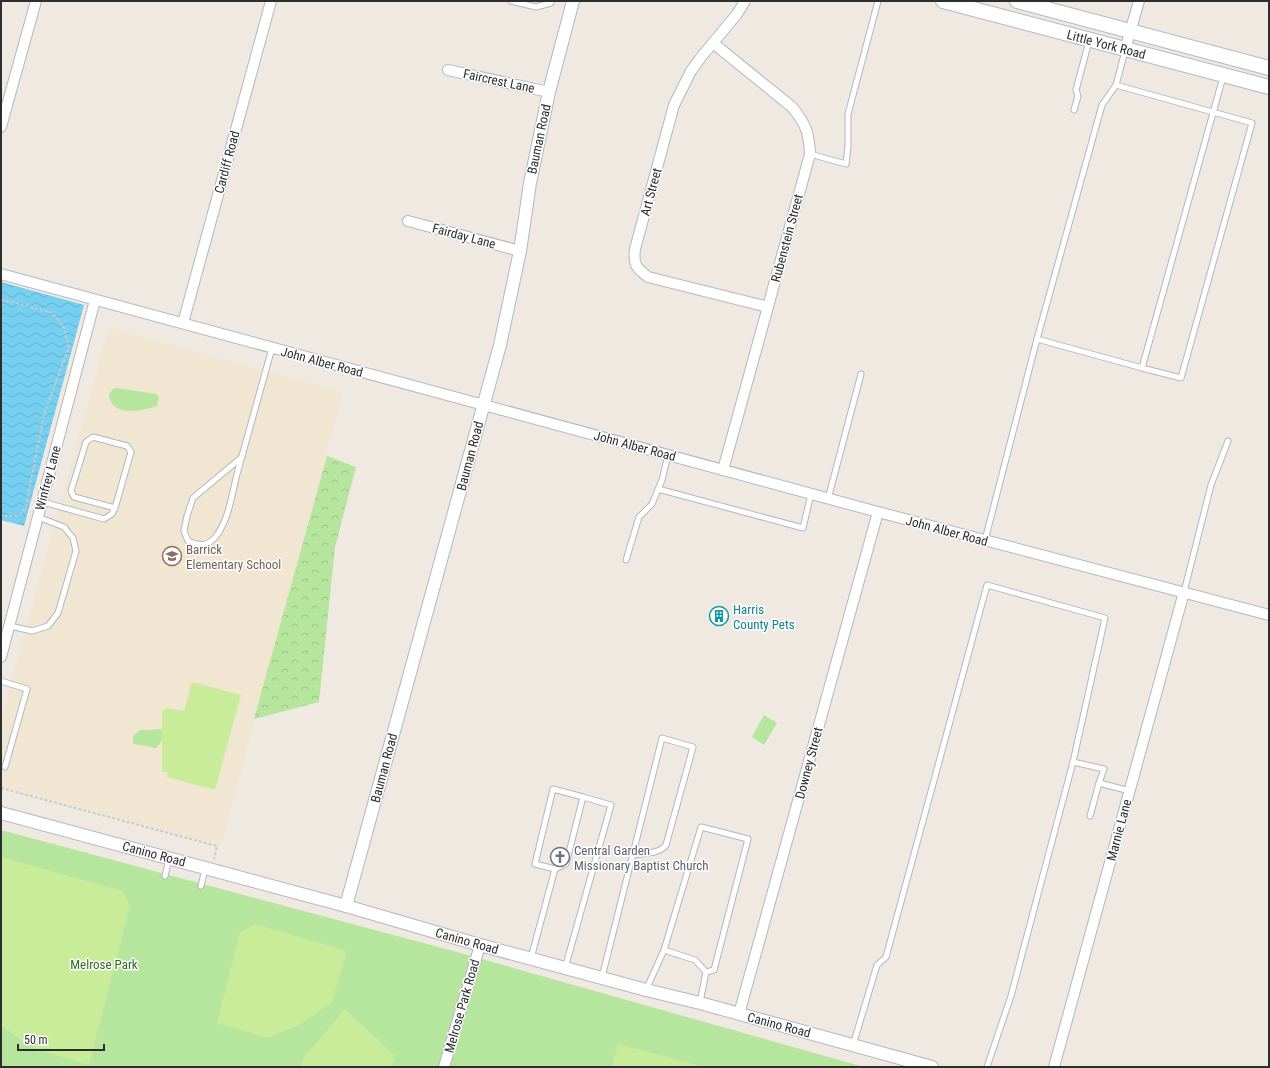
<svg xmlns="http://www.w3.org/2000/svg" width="1270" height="1068" font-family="'Roboto Condensed',sans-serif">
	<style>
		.education { fill: #f0e6d1 }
		.forest { fill: url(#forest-crowns) }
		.park { fill: #b6e59e }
		.pitch { fill: #c9ec9a }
		.water { fill: url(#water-waves) }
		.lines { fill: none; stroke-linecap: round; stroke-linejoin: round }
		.service-casing { stroke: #b4b7c1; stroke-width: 7 }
		.minor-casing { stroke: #b4b7c1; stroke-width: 12 }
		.tertiary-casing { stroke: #b4b7c1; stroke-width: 14 }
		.secondary-casing { stroke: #b4b7c1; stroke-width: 16 }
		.path { stroke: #c9c9c9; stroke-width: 2; stroke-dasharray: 3 2; stroke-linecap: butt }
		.service { stroke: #fff; stroke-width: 5 }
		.minor { stroke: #fff; stroke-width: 10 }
		.tertiary { stroke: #fff; stroke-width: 12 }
		.secondary { stroke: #fff; stroke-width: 14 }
		.labels { text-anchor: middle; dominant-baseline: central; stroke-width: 3; stroke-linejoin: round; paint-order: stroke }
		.street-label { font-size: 13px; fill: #2e2e2e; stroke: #fff }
		.education-label { font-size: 13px; fill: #785e54; stroke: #fff; text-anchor: start }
		.culture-label { font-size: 13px; fill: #0d838f; stroke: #fff; text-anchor: start }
		.worship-label { font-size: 13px; fill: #5b616d; stroke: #fff; text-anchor: start }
		.park-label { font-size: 13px; fill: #2c6e1b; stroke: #fff }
	</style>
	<defs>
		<pattern id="forest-crowns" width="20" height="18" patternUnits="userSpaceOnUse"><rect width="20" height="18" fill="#b6e59e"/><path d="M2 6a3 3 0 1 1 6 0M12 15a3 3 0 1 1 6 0" fill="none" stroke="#9dc588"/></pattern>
		<pattern id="water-waves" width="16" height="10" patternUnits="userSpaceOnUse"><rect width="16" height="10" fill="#75cff0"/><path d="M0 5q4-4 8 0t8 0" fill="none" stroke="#66b2ce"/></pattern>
	</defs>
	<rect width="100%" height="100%" fill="#efe9e1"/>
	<!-- education -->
	<polygon class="education" points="109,328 343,392 221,845 1,786 1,720"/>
	<!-- forest -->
	<polygon class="forest" points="327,456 356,467 335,547 319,702 254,719"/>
	<!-- park -->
	<g class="park">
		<path d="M 117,388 L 156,394 L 159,397 L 157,406 C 142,411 111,418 109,394 L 113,389 Z"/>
		<polygon points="764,715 777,723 764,745 752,737"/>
		<path d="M 157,729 L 161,729 C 164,738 162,742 156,748 L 134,744 L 133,742 L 133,736 L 140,730 L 152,730 Z"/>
		<polygon points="1,830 457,952 864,1067 1,1067"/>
	</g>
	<!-- pitch -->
	<g class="pitch">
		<polygon points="192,682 241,695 215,790 167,777 168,772 162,772 162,711 166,708 184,711"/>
		<polygon points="1,857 122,891 130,906 89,1065 34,1048 1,1026"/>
		<polygon points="255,924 347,951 332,1002 299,1025 268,1038 217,1023 240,932"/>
		<polygon points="345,1009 393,1054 394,1059 391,1067 302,1067 301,1065 305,1056"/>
		<polygon points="618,1044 705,1067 612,1067"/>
	</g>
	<!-- water -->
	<polygon class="water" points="1,282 84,305 24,526 1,520"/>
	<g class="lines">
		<defs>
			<g id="service">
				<polyline points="511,1 536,7 551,3 551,1"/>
				<polyline points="1125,51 1116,85 1252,123 1181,378 1142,368"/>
				<polyline points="1116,85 1102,105 1037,339 1142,368 1223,77"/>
				<polyline points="1074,110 1078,96 1076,90 1089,41"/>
				<polyline points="810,154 846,164 848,146 848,114 878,1"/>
				<path d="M 242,457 L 193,498 L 187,516 L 184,531 L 188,541 C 200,546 208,547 217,535 C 229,518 232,494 237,474 C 249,432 260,390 272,348"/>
				<polyline points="658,489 803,528 811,494"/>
				<polyline points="828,499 861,374"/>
				<polyline points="43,502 104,519 112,514 115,508 131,452 127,446 93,437 86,442 71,491 74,497 115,508"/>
				<polyline points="985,540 1037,339"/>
				<polyline points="626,560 639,517 652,504 662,480 668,455"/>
				<polyline points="1184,592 1211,485 1228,441"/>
				<polyline points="10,626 32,631 48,626 58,613 76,551 73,538 64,527 38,517"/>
				<polyline points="1,681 27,689 5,767"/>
				<polyline points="1073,762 1104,769 1099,783"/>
				<polyline points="1090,816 1099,783 1130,791"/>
				<polyline points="555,869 535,864 553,789 583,797"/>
				<polyline points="165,876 169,859"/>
				<polyline points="201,886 205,869"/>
				<polyline points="531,958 555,869 566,864 583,797 611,805 565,968"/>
				<path d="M 602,977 L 662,738 L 693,747 L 666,845 C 659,854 645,853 634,855"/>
				<polyline points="646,990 664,950 701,827 748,839 714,970 706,972 695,960 664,950"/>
				<polyline points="700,1002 706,972"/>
				<polyline points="853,1045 877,965 886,957 987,585 1105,618 1073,762 1011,996 987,1067"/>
			</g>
			<g id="minor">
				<path d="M 745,1 L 737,14 L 702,56 L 691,71 L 674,105 L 635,249 C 633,264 636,268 648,277 L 768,307"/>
				<path d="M 713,43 L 792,107 C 806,124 809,133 810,154 L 723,470"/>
				<polyline points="1125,50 1139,1"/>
				<polyline points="448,70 549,92"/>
				<polyline points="1,127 36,1"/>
				<polyline points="408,221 520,251"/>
				<polyline points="1,274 878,512 1269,615"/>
				<polyline points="183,323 271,1"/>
				<polyline points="1,657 95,300"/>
				<polyline points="739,1014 878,512"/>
				<polyline points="444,1067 480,945"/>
				<polyline points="1054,1067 1184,592"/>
			</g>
			<g id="tertiary">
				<polyline points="1,813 346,906 480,945 646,990 700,1003 932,1067"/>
				<polyline points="346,906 500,345 520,251 530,183 549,92 573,1"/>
			</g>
			<g id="secondary">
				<path id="s1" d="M 943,1 L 1269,87"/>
				<polyline points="1017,1 1269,68"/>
			</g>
		</defs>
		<!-- service casing -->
		<use href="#service" class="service-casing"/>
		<!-- minor casing -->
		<use href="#minor" class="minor-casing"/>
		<!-- tertiary casing -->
		<use href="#tertiary" class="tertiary-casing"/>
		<!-- secondary casing -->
		<use href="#secondary" class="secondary-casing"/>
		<!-- path -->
		<g class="path">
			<path d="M 1,300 L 13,302 L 53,313 L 64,328 L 69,347 L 44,414 L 26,506 C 21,517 12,518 1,515"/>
			<polyline points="1,788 217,846 214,859"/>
		</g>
		<!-- service -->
		<use href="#service" class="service"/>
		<!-- minor -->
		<use href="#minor" class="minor"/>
		<!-- tertiary -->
		<use href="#tertiary" class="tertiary"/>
		<!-- secondary -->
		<use href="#secondary" class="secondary"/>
	</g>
	<!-- icons -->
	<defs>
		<symbol id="school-ring" viewBox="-11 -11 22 22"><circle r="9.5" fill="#fff" stroke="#8d6e63" stroke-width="1.5"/><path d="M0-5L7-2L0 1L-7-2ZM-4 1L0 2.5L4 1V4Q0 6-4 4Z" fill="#8d6e63"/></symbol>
		<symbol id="building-ring" viewBox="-11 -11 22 22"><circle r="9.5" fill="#fff" stroke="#0f9aa8" stroke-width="1.5"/><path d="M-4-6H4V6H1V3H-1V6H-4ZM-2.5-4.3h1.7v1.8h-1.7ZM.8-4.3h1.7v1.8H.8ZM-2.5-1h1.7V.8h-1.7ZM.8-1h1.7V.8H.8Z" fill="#0f9aa8"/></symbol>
		<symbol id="church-ring" viewBox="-11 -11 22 22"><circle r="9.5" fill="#fff" stroke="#6b7280" stroke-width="1.5"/><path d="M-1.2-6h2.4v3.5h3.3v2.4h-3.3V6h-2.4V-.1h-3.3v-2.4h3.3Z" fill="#6b7280"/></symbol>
	</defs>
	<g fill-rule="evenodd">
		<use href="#school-ring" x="161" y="545" width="22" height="22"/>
		<use href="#building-ring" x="708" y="605" width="22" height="22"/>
		<use href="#church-ring" x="549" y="846" width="22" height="22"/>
	</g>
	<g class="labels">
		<!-- street labels -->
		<g class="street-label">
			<text stroke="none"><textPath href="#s1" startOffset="169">Little York Road</textPath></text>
			<text transform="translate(499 81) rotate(12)">Faircrest Lane</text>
			<text transform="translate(539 139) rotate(-78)">Bauman Road</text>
			<text transform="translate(227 162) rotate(-75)">Cardiff Road</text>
			<text transform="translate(651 192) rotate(-75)">Art Street</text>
			<text transform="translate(464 236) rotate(15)">Fairday Lane</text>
			<text transform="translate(787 238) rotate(-75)">Rubenstein Street</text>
			<text transform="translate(322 362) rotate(15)">John Alber Road</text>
			<text transform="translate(635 446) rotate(15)">John Alber Road</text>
			<text transform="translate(470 456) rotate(-75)">Bauman Road</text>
			<text transform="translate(48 478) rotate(-75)">Winfrey Lane</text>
			<text transform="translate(947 531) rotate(15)">John Alber Road</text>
			<text transform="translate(809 763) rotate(-75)">Downey Street</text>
			<text transform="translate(384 768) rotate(-75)">Bauman Road</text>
			<text transform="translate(1119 830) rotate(-75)">Marnie Lane</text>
			<text transform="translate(154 854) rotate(15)">Canino Road</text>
			<text transform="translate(467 941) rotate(16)">Canino Road</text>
			<text transform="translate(462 1006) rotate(-74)">Melrose Park Road</text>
			<text transform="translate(779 1025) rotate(15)">Canino Road</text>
		</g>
		<!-- education labels -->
		<g class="education-label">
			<text x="186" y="549">Barrick<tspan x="186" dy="15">Elementary School</tspan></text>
		</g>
		<!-- culture labels -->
		<g class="culture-label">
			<text x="733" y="609">Harris<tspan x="733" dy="15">County Pets</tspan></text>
		</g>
		<!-- worship labels -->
		<g class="worship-label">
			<text x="574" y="850">Central Garden<tspan x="574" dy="15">Missionary Baptist Church</tspan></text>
		</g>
		<!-- park labels -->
		<g class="park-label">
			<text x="104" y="964">Melrose Park</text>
		</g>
	</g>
	<!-- border -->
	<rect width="1270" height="1068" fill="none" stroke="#2e2e2e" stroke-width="4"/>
	<!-- scale -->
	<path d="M18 1044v6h86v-6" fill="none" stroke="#2e2e2e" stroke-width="2"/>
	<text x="24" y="1044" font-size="12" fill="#2e2e2e" stroke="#ffffff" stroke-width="3" paint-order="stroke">50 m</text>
</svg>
